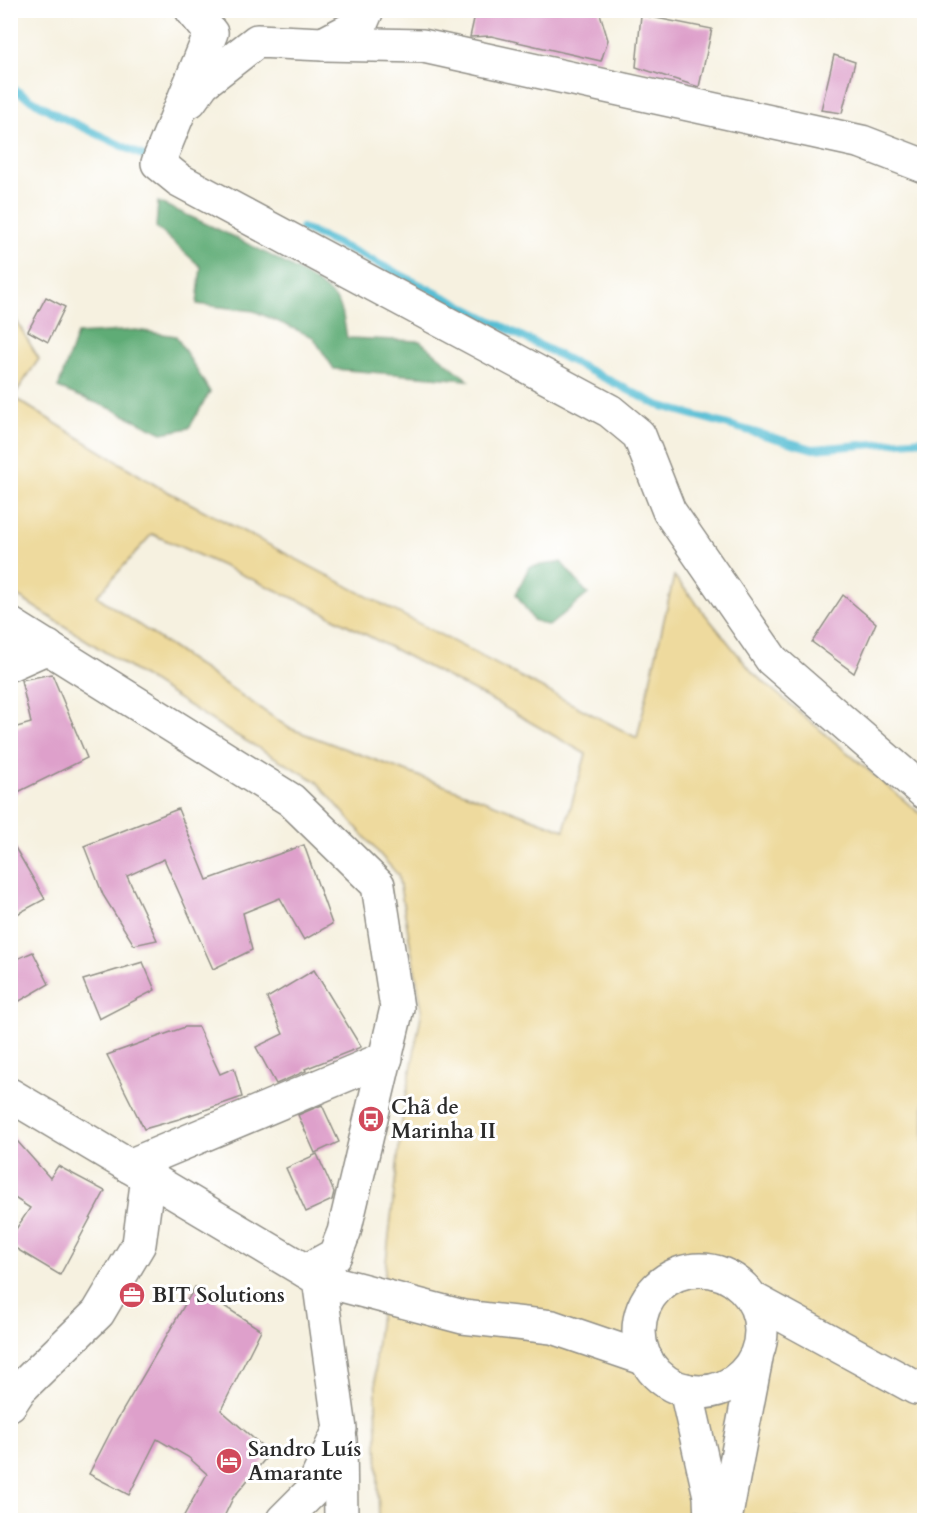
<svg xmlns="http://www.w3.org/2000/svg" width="935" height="1531" font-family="Cardo,serif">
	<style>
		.forest { fill: #5eac76; stroke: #446c50; stroke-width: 1.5 }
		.sand { fill: #eeda9e; stroke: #8c8264; stroke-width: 1.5; fill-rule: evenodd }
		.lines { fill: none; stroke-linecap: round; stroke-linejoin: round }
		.stream { stroke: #56bed4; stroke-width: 8 }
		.building { fill: #dea0cb }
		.minor-casing { stroke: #908e86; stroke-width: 36 }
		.minor { stroke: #fff; stroke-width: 33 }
		.labels { text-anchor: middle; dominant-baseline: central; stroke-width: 6; stroke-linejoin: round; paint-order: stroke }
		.poi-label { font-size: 21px; font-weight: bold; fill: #2b2b2b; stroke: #fff; text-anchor: start }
	</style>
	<rect width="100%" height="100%" fill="#fff"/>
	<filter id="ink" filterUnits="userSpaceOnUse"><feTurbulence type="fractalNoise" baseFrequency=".0167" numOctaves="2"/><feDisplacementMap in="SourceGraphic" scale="12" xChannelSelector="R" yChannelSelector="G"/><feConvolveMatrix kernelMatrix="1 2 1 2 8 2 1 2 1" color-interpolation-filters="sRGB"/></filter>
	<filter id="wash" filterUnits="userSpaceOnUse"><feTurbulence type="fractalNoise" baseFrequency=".008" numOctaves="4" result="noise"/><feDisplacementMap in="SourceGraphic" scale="24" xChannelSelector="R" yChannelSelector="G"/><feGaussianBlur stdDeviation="1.35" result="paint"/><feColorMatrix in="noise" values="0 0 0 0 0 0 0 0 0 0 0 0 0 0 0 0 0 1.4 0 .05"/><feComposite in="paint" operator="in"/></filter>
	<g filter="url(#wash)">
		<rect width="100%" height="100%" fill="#f6f1e0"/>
		<!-- forest -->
		<g class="forest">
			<path d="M 158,202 C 193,218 328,276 340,306 C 344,316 345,328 347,338 L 420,341 L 468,380 L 334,369 L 313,337 L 254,311 L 197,304 L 201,267 L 156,227 Z"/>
			<polygon points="136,330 176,336 210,392 189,428 162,433 112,409 58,388 77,334"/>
			<polygon points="561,562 588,594 549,626 533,620 516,594 529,567"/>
		</g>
		<!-- sand -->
		<path class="sand" d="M 10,310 L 39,359 L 13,397 L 157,486 L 637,738 L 674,576 L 753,673 L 924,817 L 924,1520 L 379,1520 L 375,1358 L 403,1113 L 422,1010 L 398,875 L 316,781 L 227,730 L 11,592 ZM 152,534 L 311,606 L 495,702 L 586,754 L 564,830 L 289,728 L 97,596 Z"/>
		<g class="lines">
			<!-- stream -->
			<g class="stream">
				<polyline points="10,87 59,116 152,160"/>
				<polyline points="302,228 357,253 658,405 813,449 924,440"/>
			</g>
		</g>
		<g id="blocks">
			<!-- building -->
			<g class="building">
				<polygon points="476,10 599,10 608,40 601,61 491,36 470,37"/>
				<polygon points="641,15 712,29 699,87 636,67"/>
				<polygon points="834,55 855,62 842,113 821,110"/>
				<polygon points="46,297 65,307 48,342 28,331"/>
				<polygon points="843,595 876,623 854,673 812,642"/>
				<polygon points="52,674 87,758 10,796 10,729 31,723 21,680"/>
				<polygon points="178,809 207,880 304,845 332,924 304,940 280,898 243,913 252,950 213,969 164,859 127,876 157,940 134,945 103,895 84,846"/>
				<polygon points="10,839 45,899 10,918"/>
				<polygon points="33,952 49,984 18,1002 10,989 10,962"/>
				<polygon points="143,962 155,990 99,1019 83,980"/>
				<polygon points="314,970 361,1047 305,1069 306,1071 276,1084 256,1047 283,1034 267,998"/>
				<polygon points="185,1027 198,1027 220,1074 234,1068 242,1097 179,1119 144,1129 107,1055"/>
				<polygon points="322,1105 339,1142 315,1153 298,1115"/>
				<polygon points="10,1133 50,1178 58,1166 105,1191 60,1275 10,1245 10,1238 30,1208 10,1195"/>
				<polygon points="317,1154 334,1192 332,1200 306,1212 286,1168"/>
				<polygon points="195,1287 261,1330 221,1410 270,1453 233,1498 222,1521 181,1521 207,1474 188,1457 157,1439 129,1495 89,1474 113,1427"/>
			</g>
		</g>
	</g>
	<g filter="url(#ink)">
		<use href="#blocks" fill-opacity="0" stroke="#908e86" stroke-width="1.5"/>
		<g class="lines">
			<defs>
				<g id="minor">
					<polyline points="192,10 211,33 158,163 179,180 610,411 639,435 669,511 772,660 924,792"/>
					<polyline points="323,44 423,46 862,142 924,166"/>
					<polyline points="190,101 203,83 257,41 323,44 361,24 367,10"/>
					<polyline points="10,624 291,800 378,885 397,1008 344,1232 335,1255 306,1271"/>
					<polyline points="10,664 48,647"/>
					<polyline points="10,1095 319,1279 463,1317 552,1327 646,1359"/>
					<polyline points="129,1166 386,1058"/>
					<circle cx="700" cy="1331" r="61"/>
					<polyline points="753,1299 916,1388 924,1389"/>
					<polyline points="686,1390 710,1496 711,1520"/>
					<polyline points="10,1404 20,1389 98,1313 139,1244 148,1177"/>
					<polyline points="340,1439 341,1520"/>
					<polyline points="283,1520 311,1492 340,1429 319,1279"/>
					<polyline points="725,1520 756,1358"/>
				</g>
			</defs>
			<!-- minor casing -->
			<use href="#minor" class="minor-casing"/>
			<!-- minor -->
			<use href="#minor" class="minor"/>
		</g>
	</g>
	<!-- icons -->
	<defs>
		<symbol id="bus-disc" viewBox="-11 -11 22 22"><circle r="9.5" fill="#d1495b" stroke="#fff"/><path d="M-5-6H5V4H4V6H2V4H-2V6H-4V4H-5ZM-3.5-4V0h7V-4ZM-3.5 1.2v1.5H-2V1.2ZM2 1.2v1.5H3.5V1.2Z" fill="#fff"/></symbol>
		<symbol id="office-disc" viewBox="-11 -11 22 22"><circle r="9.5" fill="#d1495b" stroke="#fff"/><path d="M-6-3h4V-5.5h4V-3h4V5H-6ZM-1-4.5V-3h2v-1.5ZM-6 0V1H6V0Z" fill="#fff"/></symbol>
		<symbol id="hotel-disc" viewBox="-11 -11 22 22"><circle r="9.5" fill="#d1495b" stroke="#fff"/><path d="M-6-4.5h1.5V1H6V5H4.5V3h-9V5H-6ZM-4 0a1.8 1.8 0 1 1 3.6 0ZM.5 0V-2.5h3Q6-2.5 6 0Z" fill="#fff"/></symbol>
	</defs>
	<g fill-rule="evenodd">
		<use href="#bus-disc" x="356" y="1104" width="30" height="30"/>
		<use href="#office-disc" x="117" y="1280" width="30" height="30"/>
		<use href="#hotel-disc" x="214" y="1446" width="30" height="30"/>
	</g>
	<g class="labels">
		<!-- poi labels -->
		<g class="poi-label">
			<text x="391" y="1107">Chã de<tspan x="391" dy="24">Marinha II</tspan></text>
			<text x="152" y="1295">BIT Solutions</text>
			<text x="248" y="1449">Sandro Luís<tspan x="248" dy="24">Amarante</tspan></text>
		</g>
	</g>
	<!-- margin -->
	<rect width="935" height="1531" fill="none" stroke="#fff" stroke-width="36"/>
</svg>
